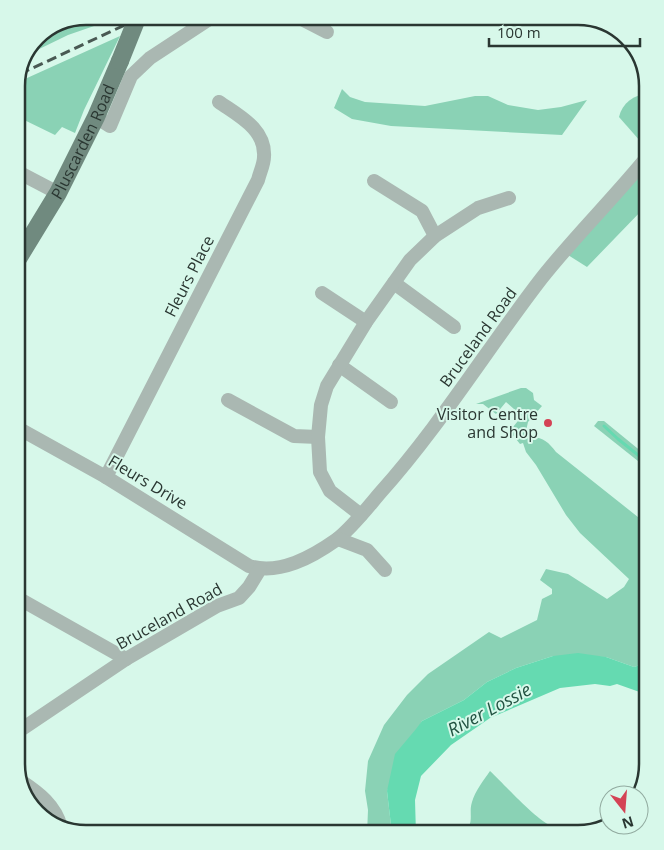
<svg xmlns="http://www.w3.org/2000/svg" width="664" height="850" font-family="'Open Sans',sans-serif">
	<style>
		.green { fill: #8ad2b5 }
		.water { fill: #65dab1 }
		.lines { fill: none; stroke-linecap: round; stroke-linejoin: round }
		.stream { stroke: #65dab1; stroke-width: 3 }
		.minor { stroke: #aab8b2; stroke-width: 14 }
		.major { stroke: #708a7f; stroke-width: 18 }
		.rail { stroke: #495953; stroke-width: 3; stroke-dasharray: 10 5; stroke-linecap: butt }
		.major-bridge { stroke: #708a7f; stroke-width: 18 }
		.poi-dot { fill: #d44355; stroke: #d7f8ea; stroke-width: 2 }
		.labels { text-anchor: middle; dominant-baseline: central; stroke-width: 4; stroke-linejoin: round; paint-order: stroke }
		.street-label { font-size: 16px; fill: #2a3732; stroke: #d7f8ea }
		.poi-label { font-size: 16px; fill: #2a3732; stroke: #d7f8ea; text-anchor: end }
		.water-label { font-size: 18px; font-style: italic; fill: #215241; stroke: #d7f8ea }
		.rim { fill: none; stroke: #2a3732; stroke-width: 2.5 }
	</style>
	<rect width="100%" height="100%" fill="#d7f8ea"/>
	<!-- green -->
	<g class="green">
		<polygon points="86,16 123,16 68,35 31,53 40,34"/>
		<polygon points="120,36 84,110 75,133 62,127 55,135 16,116 16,83"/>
		<polygon points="342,89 350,97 365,102 425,106 475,96 488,96 508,105 538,110 561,107 587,100 562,135 391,126 352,119 334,108"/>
		<path d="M 648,93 L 648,150 L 619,117 C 622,103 634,95 648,93 Z"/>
		<polygon points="648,156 648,208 645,207 587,267 568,255"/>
		<path d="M 521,388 L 526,388 L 533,393 L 534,400 L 542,406 L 528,422 L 524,440 L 526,438 C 540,435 548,441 556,452 L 648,525 L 648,668 L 640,665 L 634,667 L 606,657 L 553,656 L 516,668 L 487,682 L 464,700 L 422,721 L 387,791 L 392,834 L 367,834 L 368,810 L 365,791 L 368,761 L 384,725 L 407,695 L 428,674 L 489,632 L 501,638 L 537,620 L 542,599 L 552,594 L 552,589 L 540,580 L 546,569 L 568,574 L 607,599 L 624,587 L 629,579 L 580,533 L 566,515 L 536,465 L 526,452 L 523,443 L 520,444 L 508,429 L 513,427 L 522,416 L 506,402 L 496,414 L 483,404 L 476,404 Z"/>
		<polygon points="598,421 604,421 648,457 648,469 594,426"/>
		<path d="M 490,771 C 504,784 536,820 552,826 C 563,830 574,824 587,831 L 578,834 L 462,834 C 476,824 468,814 472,802 C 475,791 484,780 490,771 Z"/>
	</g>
	<!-- water -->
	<polygon class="water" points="578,653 606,657 634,667 640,665 648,668 648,695 617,684 610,686 595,684 560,688 490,718 451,745 421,776 415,800 416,834 392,834 387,791 395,754 416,729 422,721 464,700 487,682 516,668 553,656"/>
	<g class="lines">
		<!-- stream -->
		<polyline class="stream" points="604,426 618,439 648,463"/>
		<!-- minor -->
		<g class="minor">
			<polyline points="296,16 327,32"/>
			<polyline points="96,117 110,126 131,76 150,58 214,16"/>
			<polyline points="16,171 58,193"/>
			<polyline points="374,181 422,211 435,236"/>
			<polyline points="394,283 454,327"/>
			<polyline points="322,293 366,322"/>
			<polyline points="339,365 391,402"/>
			<polyline points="228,400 294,436 318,437"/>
			<path d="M 16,427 L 106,477 L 249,566 C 280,575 312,557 336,540 C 351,529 368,507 380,493 C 440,426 487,349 541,279 C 574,237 614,198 648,156"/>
			<path d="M 106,477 L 258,180 C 260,172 264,164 264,157 C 266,129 239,116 219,102"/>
			<polyline points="361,515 330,491 320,472 318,437 321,405 327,386 366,322 410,260 435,236 478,208 509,198"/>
			<polyline points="338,539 367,550 385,570"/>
			<polyline points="16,597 126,659"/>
			<polyline points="16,733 126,659 217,606 239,598 249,587 260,569"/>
			<path d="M 21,781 C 39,793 55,805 61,827"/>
		</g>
		<!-- major -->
		<path class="major" id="s1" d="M 16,262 L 58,193 L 96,117 L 120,61"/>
		<!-- rail -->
		<polyline class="rail" points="20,74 144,16"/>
		<!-- major-bridge -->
		<polyline class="major-bridge" points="120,61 138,16"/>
	</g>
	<!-- markers -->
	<circle class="poi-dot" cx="548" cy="423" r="5"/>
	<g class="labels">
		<!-- street labels -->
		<g class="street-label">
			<text stroke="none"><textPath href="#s1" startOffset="138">Pluscarden Road</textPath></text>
			<text transform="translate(189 276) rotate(-63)">Fleurs Place</text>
			<text transform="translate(478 337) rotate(-54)">Bruceland Road</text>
			<text transform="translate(148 482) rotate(31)">Fleurs Drive</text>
			<text transform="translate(169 616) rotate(-29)">Bruceland Road</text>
		</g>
		<!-- poi labels -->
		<g class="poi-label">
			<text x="538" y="414">Visitor Centre<tspan x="538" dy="18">and Shop</tspan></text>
		</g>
		<!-- water labels -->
		<g class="water-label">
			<text transform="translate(489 709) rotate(-28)">River Lossie</text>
		</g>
	</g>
	<!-- crop -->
	<path d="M0 0H664V850H0ZM86 25H578A61 61 0 0 1 639 86V764A61 61 0 0 1 578 825H86A61 61 0 0 1 25 764V86A61 61 0 0 1 86 25Z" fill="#d7f8ea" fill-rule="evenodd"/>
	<path class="rim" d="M86 25H578A61 61 0 0 1 639 86V764A61 61 0 0 1 578 825H86A61 61 0 0 1 25 764V86A61 61 0 0 1 86 25Z"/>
	<!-- north arrow -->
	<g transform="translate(624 810) rotate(163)"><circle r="24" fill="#d7f8ea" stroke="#92aba0"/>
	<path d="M0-4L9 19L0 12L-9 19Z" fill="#d44355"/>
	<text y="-8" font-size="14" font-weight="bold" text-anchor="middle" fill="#2a3732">N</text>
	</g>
	<!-- scale -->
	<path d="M489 38v8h151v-8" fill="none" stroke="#2a3732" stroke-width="2.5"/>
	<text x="497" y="38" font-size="15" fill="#2a3732" stroke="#d7f8ea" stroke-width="4" paint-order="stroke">100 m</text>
</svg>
